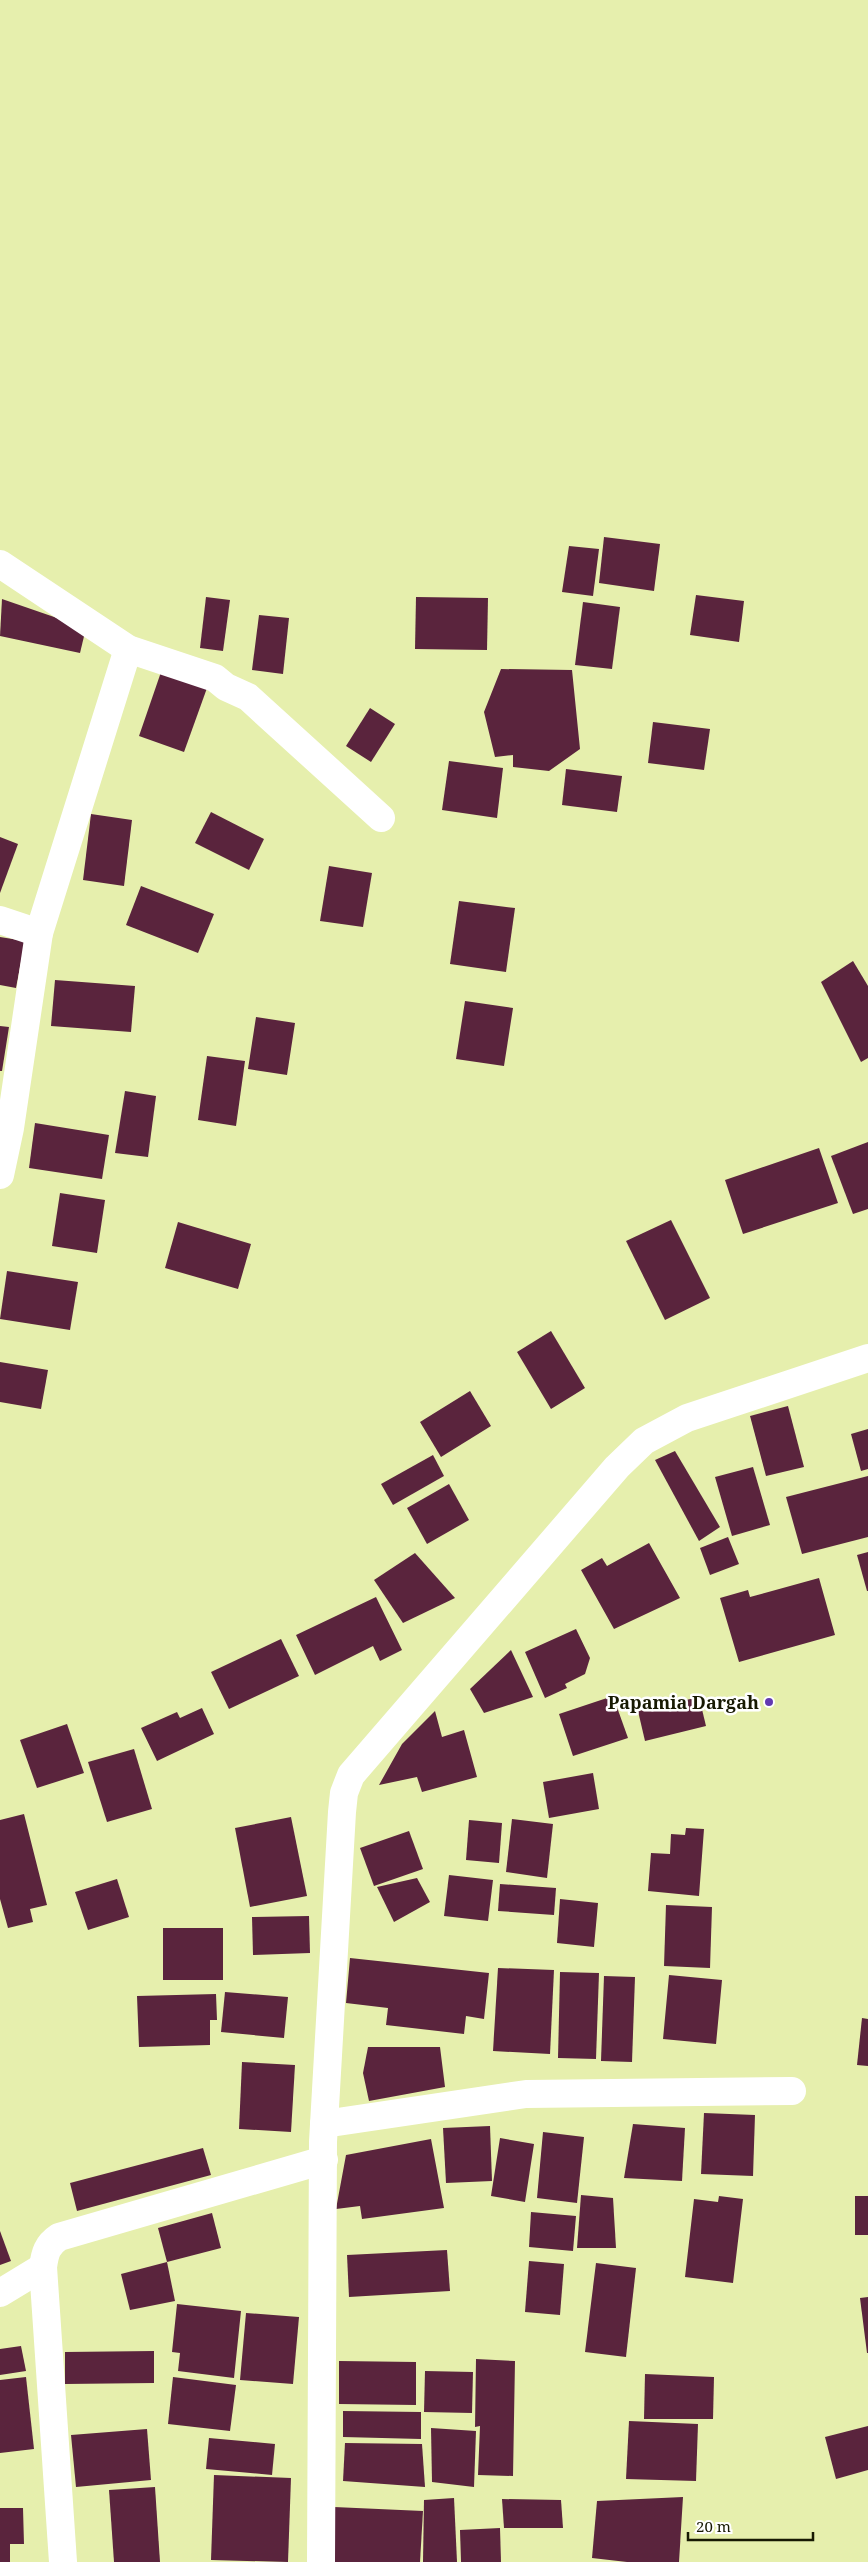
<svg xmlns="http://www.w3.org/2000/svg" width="868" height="2562" font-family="'Noto Serif',serif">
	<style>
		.building { fill: #5a243d }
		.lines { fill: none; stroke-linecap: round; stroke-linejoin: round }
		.minor { stroke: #fff; stroke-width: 28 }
		.poi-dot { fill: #6239b1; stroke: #fff; stroke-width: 2 }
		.labels { text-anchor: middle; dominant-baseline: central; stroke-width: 5; stroke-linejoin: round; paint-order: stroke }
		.poi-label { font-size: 18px; font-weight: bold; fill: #171902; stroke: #fff; text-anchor: end }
	</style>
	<rect width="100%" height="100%" fill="#e6efad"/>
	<!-- building -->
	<g class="building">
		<polygon points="604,537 660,544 654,591 599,583"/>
		<polygon points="569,546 599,549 593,596 562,592"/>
		<polygon points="696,595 744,601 739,642 690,635"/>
		<polygon points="206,597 230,600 223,651 200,648"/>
		<polygon points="416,597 488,598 487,650 415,649"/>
		<polygon points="2,599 86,628 80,653 0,636"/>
		<polygon points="583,602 620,607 612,669 575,665"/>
		<polygon points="259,615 289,618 283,674 252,670"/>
		<polygon points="501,669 572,670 580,749 549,771 513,767 513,755 495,757 484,712"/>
		<polygon points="161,672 207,688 184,752 139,736"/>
		<polygon points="370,708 395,724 371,762 346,746"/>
		<polygon points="653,722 710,729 704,770 648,763"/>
		<polygon points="449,761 503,768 497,818 442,810"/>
		<polygon points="566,769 622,776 617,812 562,805"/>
		<polygon points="211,812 264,839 249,870 195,843"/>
		<polygon points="91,814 132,820 124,886 83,880"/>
		<polygon points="0,837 18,844 0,893"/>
		<polygon points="329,866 372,873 363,927 320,921"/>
		<polygon points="141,886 214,914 198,953 126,925"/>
		<polygon points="459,901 515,908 506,972 450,964"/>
		<polygon points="0,937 25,941 16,988 0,985"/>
		<polygon points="853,961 868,986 868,1058 861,1062 821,982"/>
		<polygon points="55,980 135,986 131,1032 51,1026"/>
		<polygon points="465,1001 513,1008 504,1066 456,1059"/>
		<polygon points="256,1017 295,1023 287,1075 248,1069"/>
		<polygon points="0,1026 9,1027 2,1071 0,1071"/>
		<polygon points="207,1056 245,1061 236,1126 198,1120"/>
		<polygon points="125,1091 156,1096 148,1157 115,1153"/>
		<polygon points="35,1123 109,1135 102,1179 29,1168"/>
		<polygon points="868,1142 868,1209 853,1214 831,1156"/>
		<polygon points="819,1148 838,1203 743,1234 725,1180"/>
		<polygon points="60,1193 105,1200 97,1253 52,1246"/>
		<polygon points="671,1220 710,1298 665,1320 626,1241"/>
		<polygon points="178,1222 251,1244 238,1289 165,1268"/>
		<polygon points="7,1271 78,1282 70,1330 0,1319"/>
		<polygon points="551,1331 585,1388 551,1409 517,1352"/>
		<polygon points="0,1362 48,1370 41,1409 0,1402"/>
		<polygon points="470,1391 491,1426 441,1457 420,1422"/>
		<polygon points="788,1406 804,1467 766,1476 750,1416"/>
		<polygon points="868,1429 868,1469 861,1471 851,1434"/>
		<polygon points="675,1451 720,1527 699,1541 655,1460"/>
		<polygon points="433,1455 444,1476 393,1505 381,1484"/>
		<polygon points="753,1467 770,1525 732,1536 715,1477"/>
		<polygon points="868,1476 868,1537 802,1554 786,1497"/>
		<polygon points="449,1484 469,1520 427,1544 407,1508"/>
		<polygon points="728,1537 739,1564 710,1575 700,1548"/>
		<polygon points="649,1543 680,1598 614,1629 581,1570 602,1558 607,1566"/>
		<polygon points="868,1552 868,1591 867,1591 857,1555"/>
		<polygon points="415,1553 455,1598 403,1623 374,1580"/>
		<polygon points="819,1578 835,1635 739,1662 720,1598 748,1590 750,1597"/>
		<polygon points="376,1597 402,1650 380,1661 373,1646 315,1675 296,1635"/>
		<polygon points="576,1629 590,1658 585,1674 565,1684 567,1688 545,1698 525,1652"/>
		<polygon points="281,1639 299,1676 229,1709 211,1672"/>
		<polygon points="511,1650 533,1697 484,1713 470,1689"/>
		<polygon points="613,1696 628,1738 573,1756 559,1714"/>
		<polygon points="699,1697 706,1726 645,1741 638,1711"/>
		<polygon points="202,1708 214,1734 157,1761 141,1728 177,1712 180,1718"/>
		<polygon points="435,1711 442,1737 464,1730 477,1777 422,1792 417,1777 379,1785 402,1744"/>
		<polygon points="67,1724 84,1773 37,1788 20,1740"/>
		<polygon points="134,1749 152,1809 107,1822 88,1762"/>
		<polygon points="593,1773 599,1809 549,1818 543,1782"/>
		<polygon points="24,1814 47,1905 30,1909 33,1922 8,1928 0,1899 0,1820"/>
		<polygon points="291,1817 307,1896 250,1907 235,1828"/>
		<polygon points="512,1819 553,1824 547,1878 506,1872"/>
		<polygon points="469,1820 502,1823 499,1863 466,1860"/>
		<polygon points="686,1828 704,1829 699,1896 648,1891 651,1853 670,1854 671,1834 685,1835"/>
		<polygon points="409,1831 423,1869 374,1886 360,1848"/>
		<polygon points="449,1875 493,1880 488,1921 444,1916"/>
		<polygon points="417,1878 430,1902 394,1922 377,1887"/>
		<polygon points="117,1879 129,1917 88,1930 75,1892"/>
		<polygon points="500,1884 556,1888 554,1915 498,1911"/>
		<polygon points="560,1899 598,1903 594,1947 557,1943"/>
		<polygon points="666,1905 712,1907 710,1968 664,1966"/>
		<polygon points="309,1916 310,1953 253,1955 252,1917"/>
		<rect x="163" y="1928" width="60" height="52"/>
		<polygon points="350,1958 489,1973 484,2019 466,2016 464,2034 386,2025 388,2008 346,2003"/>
		<polygon points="498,1968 554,1970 550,2054 493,2051"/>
		<polygon points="560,1972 599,1973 596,2059 558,2058"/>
		<polygon points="669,1975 722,1980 716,2044 663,2039"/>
		<polygon points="604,1976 635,1977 632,2062 601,2061"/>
		<polygon points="225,1992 288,1997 284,2038 221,2032"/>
		<polygon points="216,1994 217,2020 210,2020 210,2045 139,2047 137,1996"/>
		<polygon points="862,2018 868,2019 868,2066 857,2065"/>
		<polygon points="368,2047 440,2047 445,2087 369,2101 363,2073"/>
		<polygon points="242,2062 295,2065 291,2132 239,2129"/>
		<polygon points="704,2113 755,2115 753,2176 701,2174"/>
		<polygon points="633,2124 685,2128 682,2181 624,2178"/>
		<polygon points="490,2126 492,2181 446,2183 443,2128"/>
		<polygon points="543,2132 584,2137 577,2203 537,2198"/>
		<polygon points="500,2138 534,2144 525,2202 491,2196"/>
		<polygon points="431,2139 444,2208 362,2219 360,2206 336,2209 346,2155"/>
		<polygon points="203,2148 211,2175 77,2211 70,2183"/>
		<polygon points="581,2195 613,2198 616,2248 577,2248"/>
		<polygon points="719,2196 743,2199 733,2283 685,2277 694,2199 718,2202"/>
		<rect x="855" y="2196" width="13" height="39"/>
		<polygon points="531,2212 576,2216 573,2251 529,2247"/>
		<polygon points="212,2213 221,2248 167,2262 158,2228"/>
		<polygon points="0,2231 11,2261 0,2265"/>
		<polygon points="447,2250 450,2291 349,2297 347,2255"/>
		<polygon points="529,2261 564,2264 560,2315 525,2312"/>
		<polygon points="167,2262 175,2301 130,2310 121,2274"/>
		<polygon points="596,2263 636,2268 626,2357 585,2352"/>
		<polygon points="868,2297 868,2353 867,2353 860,2298"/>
		<polygon points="177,2304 241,2311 234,2378 178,2371 180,2353 172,2352"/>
		<polygon points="246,2313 299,2317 293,2384 240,2380"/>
		<polygon points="21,2346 26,2371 0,2375 0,2349"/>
		<polygon points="154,2351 154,2383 65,2384 65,2352"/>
		<polygon points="476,2359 515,2361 513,2476 478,2475 480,2426 475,2427"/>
		<polygon points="339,2361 416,2362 416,2405 339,2404"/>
		<polygon points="425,2371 473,2372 472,2413 424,2412"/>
		<polygon points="645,2374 714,2377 713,2419 644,2419"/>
		<polygon points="26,2377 34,2449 0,2453 0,2380"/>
		<polygon points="173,2377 236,2385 230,2431 168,2424"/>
		<polygon points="343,2411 421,2412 421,2439 343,2437"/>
		<polygon points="629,2421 698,2424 696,2481 626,2479"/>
		<polygon points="868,2426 868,2470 836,2479 825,2437"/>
		<polygon points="431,2428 476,2431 474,2487 432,2482"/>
		<polygon points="147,2429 151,2480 76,2487 71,2435"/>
		<polygon points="209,2438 275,2444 272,2475 206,2469"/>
		<polygon points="345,2443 422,2444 425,2487 343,2481"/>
		<polygon points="214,2475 291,2478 288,2562 211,2560"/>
		<polygon points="155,2487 160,2562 114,2562 109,2490"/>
		<polygon points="683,2497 679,2562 627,2562 592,2558 597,2501"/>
		<polygon points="454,2498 457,2562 423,2562 424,2500"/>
		<polygon points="502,2499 561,2500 563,2528 504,2528"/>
		<polygon points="334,2507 423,2511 420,2562 331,2562"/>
		<polygon points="0,2508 23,2508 24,2544 10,2544 10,2562 0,2562"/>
		<polygon points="500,2528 501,2562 461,2562 460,2530"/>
	</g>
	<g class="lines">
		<!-- minor -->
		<g class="minor">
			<polyline points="0,564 128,649 215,678 226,687 248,697 381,818"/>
			<polyline points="0,920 39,933"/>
			<polyline points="0,1175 10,1128 39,933 128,649"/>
			<polyline points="324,2124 526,2094 792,2091"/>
			<polyline points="0,2293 43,2267"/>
			<path d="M 63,2562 L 43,2267 C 45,2253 47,2245 59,2237 L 324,2160"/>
			<polyline points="321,2562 323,2142 342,1812 344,1793 351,1775 617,1467 644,1441 687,1418 868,1358"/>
		</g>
	</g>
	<!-- markers -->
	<circle class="poi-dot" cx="769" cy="1702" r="5"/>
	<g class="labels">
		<!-- poi labels -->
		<g class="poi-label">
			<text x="759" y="1702">Papamia Dargah</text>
		</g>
	</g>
	<!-- scale -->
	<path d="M688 2532v8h125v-8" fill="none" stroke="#171902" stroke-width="2.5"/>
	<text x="696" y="2532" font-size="15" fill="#171902" stroke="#ffffff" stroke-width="4" paint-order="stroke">20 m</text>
</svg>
